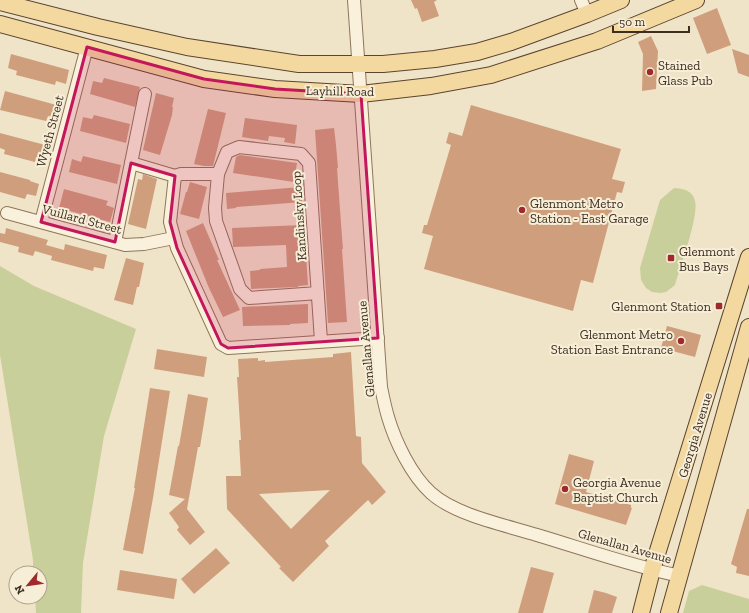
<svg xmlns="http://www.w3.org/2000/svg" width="749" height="613" font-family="'Zilla Slab',serif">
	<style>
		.green { fill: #c9cf9b }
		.building { fill: #cf9f7d; fill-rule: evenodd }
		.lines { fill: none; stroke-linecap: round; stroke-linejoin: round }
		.minor-casing { stroke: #8d765c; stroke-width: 14 }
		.major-casing { stroke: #5b4430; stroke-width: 18 }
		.minor { stroke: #faf1dc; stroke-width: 12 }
		.major { stroke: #f3d9a0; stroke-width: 16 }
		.marked { fill: #c2185b; fill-opacity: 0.2; stroke: #c2185b; stroke-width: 3; stroke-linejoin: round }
		.poi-dot { fill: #9e2a2b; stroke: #f7eed8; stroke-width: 1.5 }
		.labels { text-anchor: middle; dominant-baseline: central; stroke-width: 4; stroke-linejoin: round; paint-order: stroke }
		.poi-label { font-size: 13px; fill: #3d2e20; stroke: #f7eed8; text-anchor: start }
		.street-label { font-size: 13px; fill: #3d2e20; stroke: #f7eed8 }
	</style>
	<rect width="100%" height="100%" fill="#f0e4c8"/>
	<!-- green -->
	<g class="green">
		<path d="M 674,188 C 683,188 693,191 695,201 C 699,216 680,267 675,285 L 666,292 L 660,293 L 652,292 L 646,288 L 641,280 L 640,268 L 660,200 Z"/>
		<polygon points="0,266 34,286 136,329 104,436 83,563 81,613 36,613 35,597 40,597 40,573 33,573 33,560 0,355"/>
		<polygon points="702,585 749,599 749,613 683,613 689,591"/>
	</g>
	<!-- building -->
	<g class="building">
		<polygon points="411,0 437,0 434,2 439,16 422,22 417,8 415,9"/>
		<polygon points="717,8 731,45 707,54 693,18"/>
		<polygon points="651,36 658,51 656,89 642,91 643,54 638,42"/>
		<polygon points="732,49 749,55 749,77 738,73"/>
		<polygon points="11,54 69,70 66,84 56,81 55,85 16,75 17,71 8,68"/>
		<polygon points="104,78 140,87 135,107 90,94 93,81 102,83"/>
		<polygon points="5,91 60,106 57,118 48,116 46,121 0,110"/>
		<polygon points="156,93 174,98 172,107 173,107 172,115 160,155 143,150"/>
		<polygon points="471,105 621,149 612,179 625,182 622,193 617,192 593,283 581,280 573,311 424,269 433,236 422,233 424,225 427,225 451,145 446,143 449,132 462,136"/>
		<polygon points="208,109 226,113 213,166 204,166 194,164"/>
		<polygon points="94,115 130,124 126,143 80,131 83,117 92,119"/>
		<polygon points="245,118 297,125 295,144 284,142 285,138 269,136 268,141 242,137"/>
		<polygon points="334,128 336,145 338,168 337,168 342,237 343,249 342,249 347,322 328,323 315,130"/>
		<polygon points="0,133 49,146 45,160 36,157 35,162 4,154 5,150 0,148"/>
		<polygon points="240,155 297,163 294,182 233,173 236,157"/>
		<polygon points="83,156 121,165 117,184 69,172 72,159 81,162"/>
		<polygon points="0,172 30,180 30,181 39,184 36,196 27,194 25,199 0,192"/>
		<polygon points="143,174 157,179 146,229 128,224 138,179 142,180"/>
		<polygon points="190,182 207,187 199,219 180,214 186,192 187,192"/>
		<polygon points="301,187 302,202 236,207 236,208 227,209 226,193"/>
		<polygon points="64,189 108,201 106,205 114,208 110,222 59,208"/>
		<polygon points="203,223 219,260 217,260 240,310 223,317 209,288 186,231"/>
		<polygon points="304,225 308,285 298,286 298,287 251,289 250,271 260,270 260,269 287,267 286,245 233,247 232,228"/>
		<polygon points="6,228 48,240 46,245 64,250 65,244 107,255 104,269 94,267 93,271 51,260 52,256 35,251 33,256 18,252 19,247 0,242 0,233 5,234"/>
		<polygon points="126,258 144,263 139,287 137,287 133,305 114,300"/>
		<polygon points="308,304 308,323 290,324 290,325 243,326 242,307"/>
		<polygon points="667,326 701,335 695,357 661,348"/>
		<polygon points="157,349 207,357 204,377 154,369"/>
		<path d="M 351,352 L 356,436 L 361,437 L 362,463 L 386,492 L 372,505 L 368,500 L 325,541 L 329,546 L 293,582 L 279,568 L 281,567 L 227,509 L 226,476 L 241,476 L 239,440 L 241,440 L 237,377 L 239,377 L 238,359 L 258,358 L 258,361 L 265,360 L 265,362 L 333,357 L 333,354 ZM 330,490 L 291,529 L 259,494 Z"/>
		<polygon points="150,388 170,391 153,498 143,554 123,550 135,488 134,488"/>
		<polygon points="188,394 208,398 200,447 198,447 187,509 205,532 190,545 177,530 179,527 169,513 185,499 169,495 178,446 179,446"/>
		<polygon points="569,454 594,461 586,492 631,505 631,508 632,508 626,525 555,504"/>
		<polygon points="747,509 749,509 749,576 736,573 737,567 731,564"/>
		<polygon points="216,548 230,563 194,594 181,579"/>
		<polygon points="531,567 554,573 543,613 518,613"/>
		<polygon points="120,570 177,579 174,599 117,590"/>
		<polygon points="594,590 606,593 617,597 612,613 588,613"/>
	</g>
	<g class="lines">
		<defs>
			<g id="minor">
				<path d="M 354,0 L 381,387 C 383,397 385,407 388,417 C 395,441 411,475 431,493 C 455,515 505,525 537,535 C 584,549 631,566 680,576"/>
				<polyline points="581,0 587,14"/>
				<polyline points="131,163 175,176"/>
				<polyline points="218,174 181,174 175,176 170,222 177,248 221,344 228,348 378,338"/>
				<polyline points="7,213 125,245 144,244 174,238"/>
				<polyline points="41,222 87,47"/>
				<polyline points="115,242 145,94"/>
				<polyline points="318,293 249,298 240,289 216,221 215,208 218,174 227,152 239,147 301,154 309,163 321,341"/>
			</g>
			<g id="major">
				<polyline points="0,2 98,27 187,47 299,64 383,64 435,59 477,52 511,42 587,14 621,0"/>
				<polyline points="0,24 204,79 275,89 361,94 431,86 491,75 597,41 696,0"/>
				<polyline points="641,613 652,570 749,257"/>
				<polyline points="669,613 749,327"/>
			</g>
		</defs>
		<!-- minor casing -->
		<use href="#minor" class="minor-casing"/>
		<!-- major casing -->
		<use href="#major" class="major-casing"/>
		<!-- minor -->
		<use href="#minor" class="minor"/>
		<!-- major -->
		<use href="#major" class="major"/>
	</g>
	<!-- marked area -->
	<path class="marked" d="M 87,47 L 204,79 L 275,89 L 361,94 L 378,338 L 228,348 L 221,344 L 177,248 L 170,222 L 175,176 L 131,163 L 115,242 L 41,222 Z"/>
	<!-- markers -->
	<g class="poi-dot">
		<circle cx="650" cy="72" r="4"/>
		<circle cx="522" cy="210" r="4"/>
		<rect x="667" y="254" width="8" height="8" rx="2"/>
		<rect x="715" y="302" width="8" height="8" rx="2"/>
		<circle cx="681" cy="341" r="4"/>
		<circle cx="565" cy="489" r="4"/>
	</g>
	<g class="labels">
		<!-- poi labels -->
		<g class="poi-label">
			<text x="658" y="65">Stained<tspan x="658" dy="15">Glass Pub</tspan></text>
			<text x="530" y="203">Glenmont Metro<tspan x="530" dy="15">Station - East Garage</tspan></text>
			<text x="679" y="251">Glenmont<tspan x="679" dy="15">Bus Bays</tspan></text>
			<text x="711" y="306" text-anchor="end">Glenmont Station</text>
			<text x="673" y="334" text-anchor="end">Glenmont Metro<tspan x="673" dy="15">Station East Entrance</tspan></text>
			<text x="573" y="482">Georgia Avenue<tspan x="573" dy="15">Baptist Church</tspan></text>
		</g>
		<!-- street labels -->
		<g class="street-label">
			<text transform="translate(340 91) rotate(1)">Layhill Road</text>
			<text transform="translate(50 131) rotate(-75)">Wyeth Street</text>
			<text transform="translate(299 216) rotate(-94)">Kandinsky Loop</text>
			<text transform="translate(82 219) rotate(15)">Vuillard Street</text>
			<text transform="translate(366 349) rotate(-95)">Glenallan Avenue</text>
			<text transform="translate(695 435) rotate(-73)">Georgia Avenue</text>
			<text transform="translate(625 546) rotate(16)">Glenallan Avenue</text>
		</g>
	</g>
	<!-- north arrow -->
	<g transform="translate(28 585) rotate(241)"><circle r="19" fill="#f7eed8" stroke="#ada18e"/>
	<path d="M0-3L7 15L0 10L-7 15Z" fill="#9e2a2b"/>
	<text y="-6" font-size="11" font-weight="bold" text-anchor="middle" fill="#3d2e20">N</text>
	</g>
	<!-- scale -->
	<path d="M613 26v6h76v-6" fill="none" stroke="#3d2e20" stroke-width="2"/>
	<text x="619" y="26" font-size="12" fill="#3d2e20" stroke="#f7eed8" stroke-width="3" paint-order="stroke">50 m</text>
</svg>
